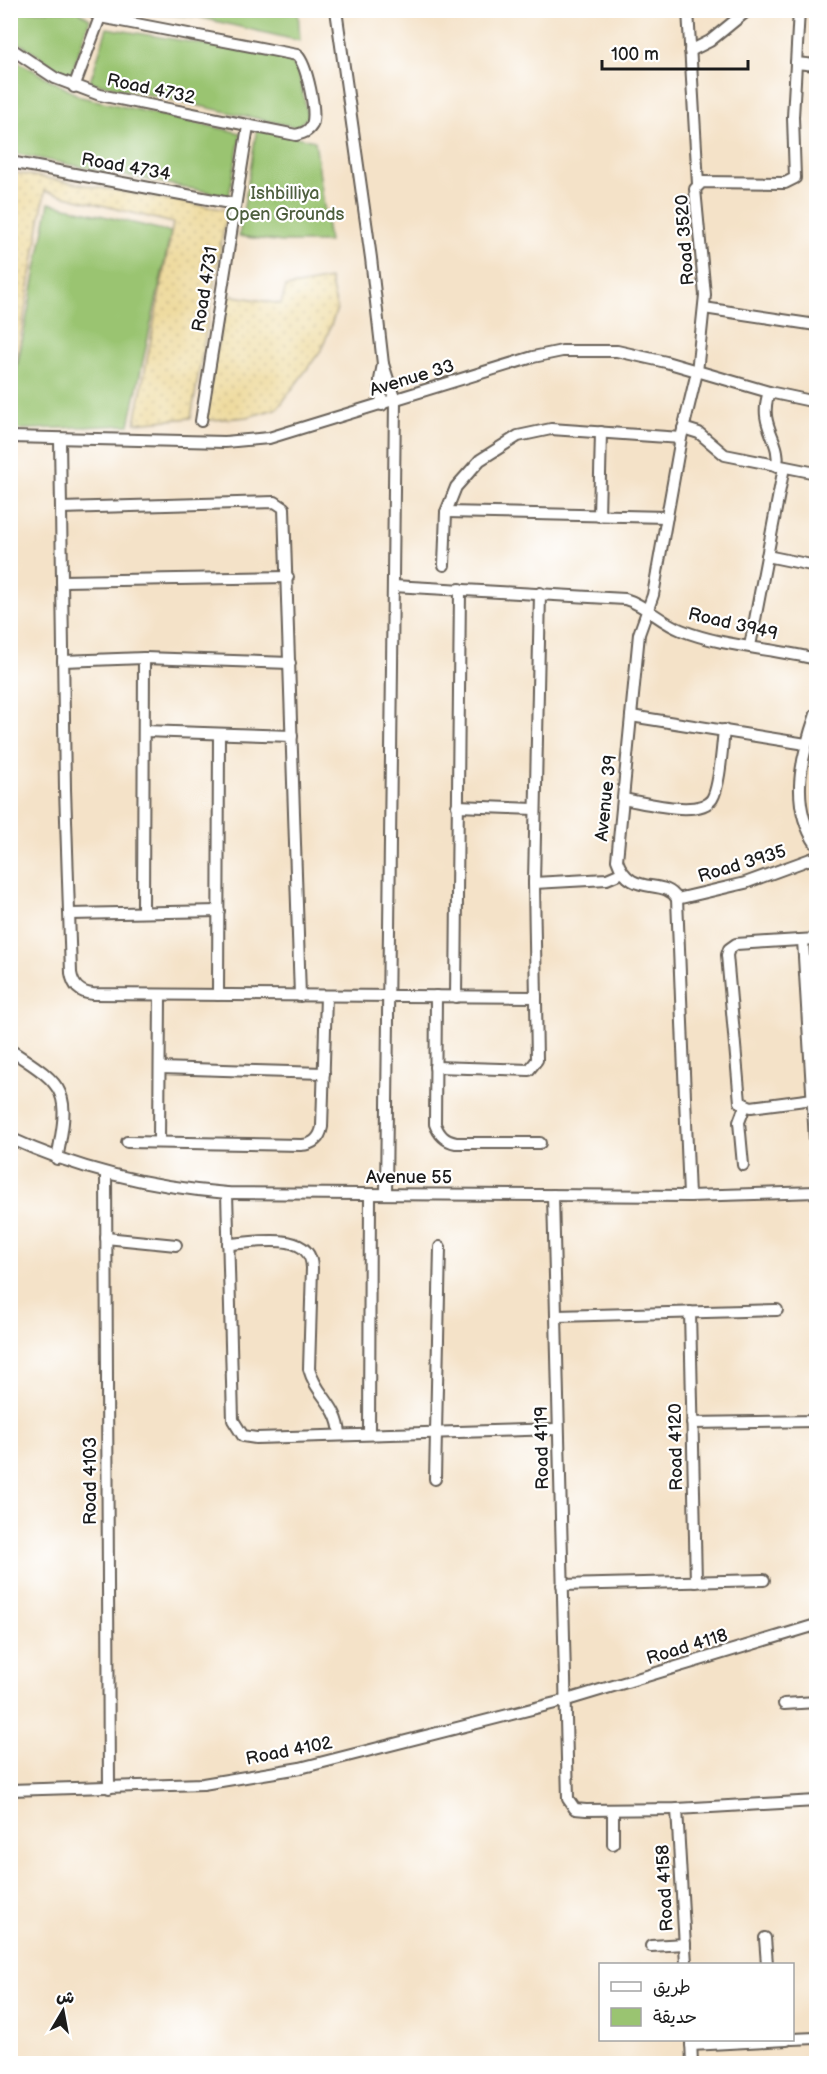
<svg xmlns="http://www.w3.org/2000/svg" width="827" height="2074" font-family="'Balsamiq Sans','Playpen Sans Arabic',sans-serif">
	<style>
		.green { fill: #9ac471; stroke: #5b7046; stroke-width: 1.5 }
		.sand { fill: url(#sand-dots); stroke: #857b5d; stroke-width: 1.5 }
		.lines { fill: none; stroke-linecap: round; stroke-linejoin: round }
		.minor-casing { stroke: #686158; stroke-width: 14 }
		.minor { stroke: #fff; stroke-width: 10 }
		.labels { text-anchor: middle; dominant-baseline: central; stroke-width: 4.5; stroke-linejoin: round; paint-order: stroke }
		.street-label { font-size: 18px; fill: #1c1c1c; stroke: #fff }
		.park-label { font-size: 18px; fill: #4e5f3e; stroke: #fff }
	</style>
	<defs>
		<pattern id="sand-dots" width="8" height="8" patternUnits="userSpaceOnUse" patternTransform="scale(1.5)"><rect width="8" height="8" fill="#eeda9e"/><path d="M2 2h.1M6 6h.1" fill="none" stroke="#ccba88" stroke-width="1.8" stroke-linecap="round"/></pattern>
	</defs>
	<rect width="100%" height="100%" fill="#fff"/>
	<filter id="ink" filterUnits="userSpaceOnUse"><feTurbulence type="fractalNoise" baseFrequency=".0167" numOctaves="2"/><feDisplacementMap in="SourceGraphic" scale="12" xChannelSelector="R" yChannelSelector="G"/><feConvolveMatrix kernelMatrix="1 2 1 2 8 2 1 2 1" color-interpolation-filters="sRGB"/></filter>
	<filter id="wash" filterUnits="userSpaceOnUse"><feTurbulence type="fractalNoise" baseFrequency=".008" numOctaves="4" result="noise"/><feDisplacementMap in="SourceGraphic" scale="24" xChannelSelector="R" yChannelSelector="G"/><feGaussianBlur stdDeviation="1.35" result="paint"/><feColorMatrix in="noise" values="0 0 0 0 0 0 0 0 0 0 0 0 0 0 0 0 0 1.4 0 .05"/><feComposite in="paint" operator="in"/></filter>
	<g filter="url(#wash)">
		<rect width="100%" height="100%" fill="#f4e2c8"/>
		<!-- green -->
		<g class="green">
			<polygon points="10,11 78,11 90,19 70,77 11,37"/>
			<polygon points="115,11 298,11 300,41 198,17"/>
			<polygon points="107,28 287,58 298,70 308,117 296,127 90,82"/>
			<polygon points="10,57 81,97 241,133 229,196 11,153"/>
			<polygon points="257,128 315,141 329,242 282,242 239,236"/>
			<polygon points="49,203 171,232 129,425 11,430 11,399"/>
		</g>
		<!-- sand -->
		<g class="sand">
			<polygon points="11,172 227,210 191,418 135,423 173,223 45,191 11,394"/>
			<polygon points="330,279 337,309 322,349 278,408 248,417 201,421 229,295 281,304 286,287"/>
		</g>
	</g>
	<g filter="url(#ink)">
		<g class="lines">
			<defs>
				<g id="minor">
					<polyline points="336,10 371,258 383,364 380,380 382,405"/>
					<polyline points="688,10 698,184"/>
					<path d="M 10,48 L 55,78 L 100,95 L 296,135 C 303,133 308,132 312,125 C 317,112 307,65 297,55 L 100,17 L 90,10"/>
					<polyline points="690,51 710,41 748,10"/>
					<polyline points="796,63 816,65"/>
					<polyline points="74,87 100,17"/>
					<polyline points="10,162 235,204"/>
					<polyline points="704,308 816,325"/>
					<polyline points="383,364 395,401 386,1194"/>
					<path d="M 769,392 C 757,427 782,439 777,466"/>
					<polyline points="201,421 248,126"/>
					<polyline points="683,428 699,433 725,455 816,473"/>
					<polyline points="10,437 225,442 269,438 533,357 562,351 617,351 666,362 769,392 816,402"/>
					<path d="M 60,439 L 65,789 L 71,973 C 73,986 80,993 93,994 L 536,997"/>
					<polyline points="61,508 275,502 284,508 300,996"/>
					<polyline points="446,512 667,517"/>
					<polyline points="599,516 601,432"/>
					<polyline points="767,556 816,566"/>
					<polyline points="444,565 446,512 456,487 480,460 518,436 551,429 681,438"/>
					<polyline points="62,581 288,577"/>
					<path d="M 393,586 L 625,599 C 646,605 660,622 681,630 C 723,647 772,648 816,659"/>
					<polyline points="750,646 784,467"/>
					<polyline points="63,661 144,658 290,663"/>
					<path d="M 816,714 C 801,758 789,804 816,844"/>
					<polyline points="631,716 806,744"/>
					<polyline points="144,731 292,736"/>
					<path d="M 623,799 C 643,802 699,818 712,799 C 720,786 722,747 724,730"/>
					<polyline points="457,806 535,809"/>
					<polyline points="534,883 607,879 621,873"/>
					<polyline points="677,899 745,883 816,857"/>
					<polyline points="143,911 144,658"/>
					<polyline points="70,914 219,911"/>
					<polyline points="803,940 816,1157"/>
					<polyline points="218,995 219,734"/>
					<path d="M 436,996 L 435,1124 C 439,1135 445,1141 456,1143 L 540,1143"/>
					<polyline points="456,997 460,589"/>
					<path d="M 10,1050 C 68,1087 70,1092 57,1159"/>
					<polyline points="435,1067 529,1070 537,1060 534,883 540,593"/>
					<polyline points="160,1068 324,1073"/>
					<polyline points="813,1099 751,1107 740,1102 727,955 729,949 736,944 816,939"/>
					<path d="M 10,1138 C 79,1170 152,1187 227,1193 L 689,1196 L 816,1192"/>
					<path d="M 127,1142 L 301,1145 C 313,1145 320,1138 322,1127 L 326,996"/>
					<polyline points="159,1142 160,995"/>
					<polyline points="743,1165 739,1122 745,1106"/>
					<polyline points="106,1173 109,1788"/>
					<polyline points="227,1193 233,1420 243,1436 256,1438 557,1429"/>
					<polyline points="553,1195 568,1799 575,1809 586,1810 677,1809 816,1801"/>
					<path d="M 689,1196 L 677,899 C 664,876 630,899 617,860 L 639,634 L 653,595 L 681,438 L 697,372 L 705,295 L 695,189 L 702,182 L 785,183 L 795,178 L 793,117 L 799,10"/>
					<polyline points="106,1238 176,1245"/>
					<path d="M 228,1244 C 254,1243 311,1229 312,1268 L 309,1369 C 316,1395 338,1405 340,1434"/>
					<polyline points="690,1312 696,1582"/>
					<polyline points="557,1316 777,1310"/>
					<polyline points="692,1423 816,1421"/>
					<polyline points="369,1433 370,1194"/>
					<polyline points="435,1479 440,1247"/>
					<polyline points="562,1585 764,1580"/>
					<polyline points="784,1704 816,1702"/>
					<polyline points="10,1790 203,1784 300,1768 567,1700 816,1625"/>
					<polyline points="677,1809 686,1964"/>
					<polyline points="613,1810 613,1844"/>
					<polyline points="765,1938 767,1964"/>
					<polyline points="651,1946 685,1944"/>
					<polyline points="792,2039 816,2038"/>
					<polyline points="691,2040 692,2064"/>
					<polyline points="691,2045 787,2040"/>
				</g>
			</defs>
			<!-- minor casing -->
			<use href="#minor" class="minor-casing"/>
			<!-- minor -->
			<use href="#minor" class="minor"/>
		</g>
	</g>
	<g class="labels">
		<!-- street labels -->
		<g class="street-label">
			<text transform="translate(151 89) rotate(12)">Road 4732</text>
			<text transform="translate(126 167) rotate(10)">Road 4734</text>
			<text transform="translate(685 240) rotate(-94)">Road 3520</text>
			<text transform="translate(205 289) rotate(-81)">Road 4731</text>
			<text transform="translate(412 378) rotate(-17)">Avenue 33</text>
			<text transform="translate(733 624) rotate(13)">Road 3949</text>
			<text transform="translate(606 798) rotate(-84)">Avenue 39</text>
			<text transform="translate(742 864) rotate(-17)">Road 3935</text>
			<text x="409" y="1177">Avenue 55</text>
			<text transform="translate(676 1447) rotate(-91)">Road 4120</text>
			<text transform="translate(542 1448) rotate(-91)">Road 4119</text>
			<text transform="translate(90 1481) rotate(-90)">Road 4103</text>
			<text transform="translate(687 1647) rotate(-17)">Road 4118</text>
			<text transform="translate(289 1751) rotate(-11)">Road 4102</text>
			<text transform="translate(665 1888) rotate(-93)">Road 4158</text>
		</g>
		<!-- park labels -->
		<g class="park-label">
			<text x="285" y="193">Ishbilliya<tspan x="285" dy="21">Open Grounds</tspan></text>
		</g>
	</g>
	<!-- margin -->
	<rect width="827" height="2074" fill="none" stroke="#fff" stroke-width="36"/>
	<!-- legend -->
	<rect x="599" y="1963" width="195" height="78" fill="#ffffff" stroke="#a4a4a4" stroke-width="1.5"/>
	<rect x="611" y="1982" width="30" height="9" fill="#ffffff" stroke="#a4a4a4" stroke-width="1.5"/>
	<text x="653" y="1993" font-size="18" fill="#1c1c1c">طريق</text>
	<rect x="611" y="2008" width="30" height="18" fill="#9ac471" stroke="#a4a4a4" stroke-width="1.5"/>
	<text x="653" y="2023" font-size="18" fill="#1c1c1c">حديقة</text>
	<!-- north arrow -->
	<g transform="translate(63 2011) rotate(10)" stroke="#ffffff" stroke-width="4.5" paint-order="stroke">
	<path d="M0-4.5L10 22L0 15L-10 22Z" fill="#1c1c1c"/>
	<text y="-9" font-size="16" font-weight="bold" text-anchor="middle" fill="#1c1c1c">ش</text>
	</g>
	<!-- scale -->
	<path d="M602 60v9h146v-9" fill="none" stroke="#1c1c1c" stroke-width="3"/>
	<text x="611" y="60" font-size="18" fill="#1c1c1c" stroke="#ffffff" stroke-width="4.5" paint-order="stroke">100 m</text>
</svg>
